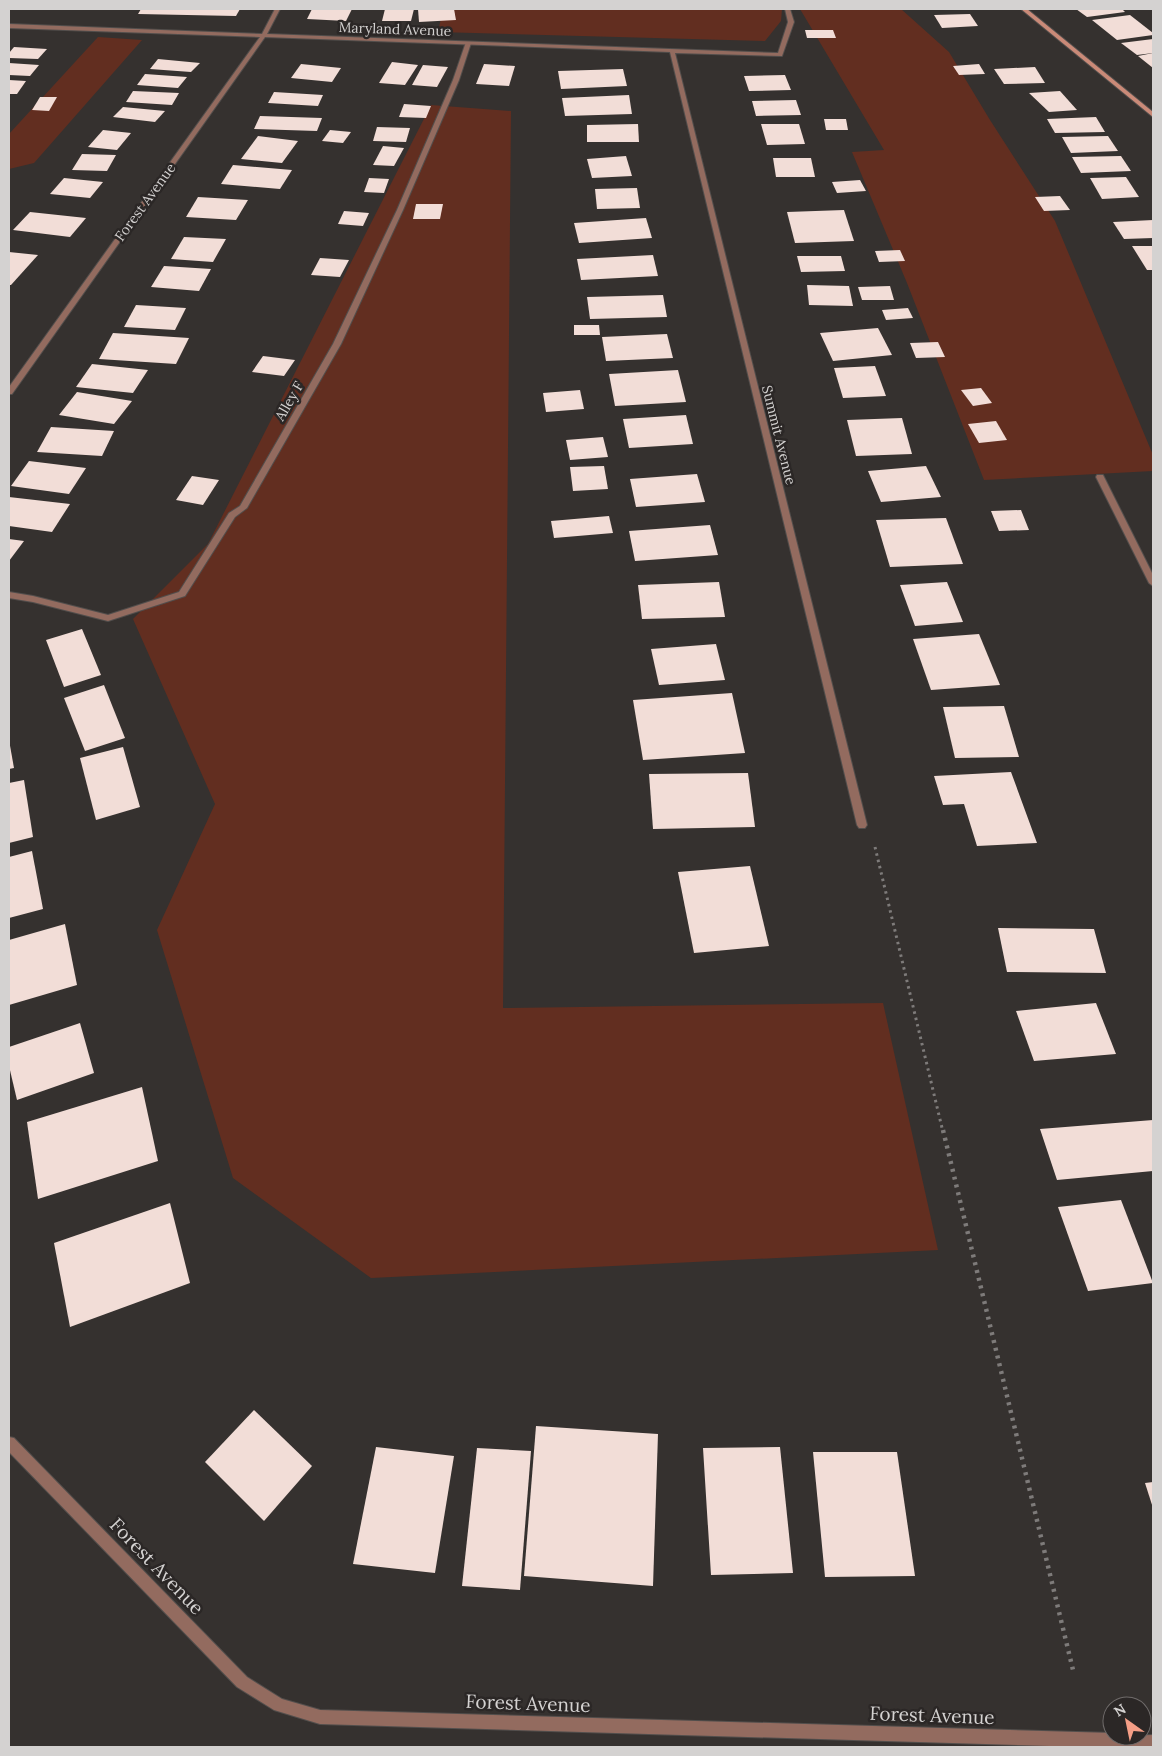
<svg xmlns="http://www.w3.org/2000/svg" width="1162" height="1756" font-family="Lora,serif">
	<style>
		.green { fill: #622e20 }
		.building { fill: #f2ddd7 }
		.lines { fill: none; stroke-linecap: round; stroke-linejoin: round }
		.lane-casing { stroke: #524e4c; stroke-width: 2 }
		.street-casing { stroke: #524e4c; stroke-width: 2 }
		.secondary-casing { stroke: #524e4c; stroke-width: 2 }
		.path-far1 { stroke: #7e7b7a; stroke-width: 3; stroke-dasharray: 2.5 4; stroke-linecap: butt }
		.path { stroke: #7e7b7a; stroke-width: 4.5; stroke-dasharray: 3 5; stroke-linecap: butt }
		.lane { fill: #936b5f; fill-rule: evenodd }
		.street { fill: #936b5f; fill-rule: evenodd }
		.secondary { fill: #ca8a78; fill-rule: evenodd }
		.labels { text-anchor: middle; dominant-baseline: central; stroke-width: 5; stroke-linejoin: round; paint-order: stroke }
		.far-street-label { font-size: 14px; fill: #d4d2d1; stroke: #2b2726 }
		.near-street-label { font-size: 19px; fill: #d4d2d1; stroke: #2b2726 }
	</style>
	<rect width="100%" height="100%" fill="#35312f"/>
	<!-- green -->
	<g class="green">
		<polygon points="443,9 782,9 781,21 765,41 438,32"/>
		<polygon points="800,9 901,9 949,52 990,120 1055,221 1153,455 1153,471 984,480 907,283 852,152 884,150"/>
		<polygon points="98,37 142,40 34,163 9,169 9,134"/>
		<polygon points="431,105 511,111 503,1008 883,1003 938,1250 371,1278 233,1178 157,930 215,804 133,619 208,544"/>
	</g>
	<!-- building -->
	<g class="building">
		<polygon points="141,9 240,9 236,16 138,14"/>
		<polygon points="312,9 352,9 346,21 307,19"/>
		<polygon points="385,9 414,9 411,21 382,21"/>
		<polygon points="418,9 454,9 456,20 419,22"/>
		<polygon points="1076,9 1122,9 1125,12 1087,17"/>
		<polygon points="970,14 978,26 942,28 934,15"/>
		<polygon points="1130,15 1153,33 1153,35 1117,40 1092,20"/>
		<polygon points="805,30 833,30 836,38 807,38"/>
		<polygon points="1153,39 1153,53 1137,55 1121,43"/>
		<polygon points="14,47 47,49 38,59 9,58 9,53"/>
		<polygon points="1153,53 1153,68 1138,56"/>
		<polygon points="158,59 200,63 191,72 150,69"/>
		<polygon points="392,62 418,65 405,85 379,83"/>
		<polygon points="9,63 39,65 30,76 9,75"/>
		<polygon points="301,64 341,68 332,82 291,78"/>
		<polygon points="484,64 515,66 509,86 476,84"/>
		<polygon points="979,64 985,74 959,75 953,66"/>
		<polygon points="423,65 448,67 437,87 412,85"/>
		<polygon points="1035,67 1045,83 1004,84 994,69"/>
		<polygon points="623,69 627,86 561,89 558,71"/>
		<polygon points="145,74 187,77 178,88 137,85"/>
		<polygon points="785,75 791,90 749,91 744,76"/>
		<polygon points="9,80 26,81 17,94 9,94"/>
		<polygon points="133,91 179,93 172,105 126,102"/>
		<polygon points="1060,91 1077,110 1049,112 1029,93"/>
		<polygon points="274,92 323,95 318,106 268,103"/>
		<polygon points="629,95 632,114 565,116 562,98"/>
		<polygon points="40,97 57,97 49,111 32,110"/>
		<polygon points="796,100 801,115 756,116 752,101"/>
		<polygon points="404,104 431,106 426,118 399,117"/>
		<polygon points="123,107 165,111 155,122 113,117"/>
		<polygon points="260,116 322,118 317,131 254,129"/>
		<polygon points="1096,117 1105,132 1055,133 1047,119"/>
		<polygon points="824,119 846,119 848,130 826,130"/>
		<polygon points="638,124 639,142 587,142 587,125"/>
		<polygon points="761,124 799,124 805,144 767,145"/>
		<polygon points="377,127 410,128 406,142 373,141"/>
		<polygon points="103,130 131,133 117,150 88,147"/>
		<polygon points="330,130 351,132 343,143 322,141"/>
		<polygon points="258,136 298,141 282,163 241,159"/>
		<polygon points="1108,136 1118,151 1071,153 1062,137"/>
		<polygon points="383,146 404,148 394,166 373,165"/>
		<polygon points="82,154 116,155 107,171 72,170"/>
		<polygon points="626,156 632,176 592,178 587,159"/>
		<polygon points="1121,156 1131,171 1081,173 1072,157"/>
		<polygon points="773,158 811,158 815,177 776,177"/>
		<polygon points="233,165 292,170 280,189 221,184"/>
		<polygon points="1126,177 1139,197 1102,199 1090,178"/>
		<polygon points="64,178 103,182 90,198 50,194"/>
		<polygon points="369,178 389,179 384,193 364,192"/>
		<polygon points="860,180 866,191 837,193 832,182"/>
		<polygon points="637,188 640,208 597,209 595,189"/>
		<polygon points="1060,196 1070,210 1044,211 1035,197"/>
		<polygon points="198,197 248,200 236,220 186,217"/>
		<polygon points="416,204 443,204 440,219 413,219"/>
		<polygon points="844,210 854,241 795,243 787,212"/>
		<polygon points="344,211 369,213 363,226 338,224"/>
		<polygon points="30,212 86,218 70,237 13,230"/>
		<polygon points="646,218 652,238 579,243 574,223"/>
		<polygon points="1153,220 1153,238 1124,239 1113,222"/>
		<polygon points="184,237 226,239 213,262 171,259"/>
		<polygon points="1132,246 1153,246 1153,270 1147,270"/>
		<polygon points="900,250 905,261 879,262 875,251"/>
		<polygon points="9,252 38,255 11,285 9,285"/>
		<polygon points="653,255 658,276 581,280 577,259"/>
		<polygon points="797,256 841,256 845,271 801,272"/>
		<polygon points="320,258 349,260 340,277 311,275"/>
		<polygon points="164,266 211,269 199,291 151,287"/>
		<polygon points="807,285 849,286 853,306 809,305"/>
		<polygon points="890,286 894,300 862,300 858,287"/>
		<polygon points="663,295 667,317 590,319 587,297"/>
		<polygon points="136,305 186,308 175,330 124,327"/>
		<polygon points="908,308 913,318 886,320 882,310"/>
		<polygon points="574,325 599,325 600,335 574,335"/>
		<polygon points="878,328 892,355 833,361 820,333"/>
		<polygon points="113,333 189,338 176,364 99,359"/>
		<polygon points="667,334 673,358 606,361 602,337"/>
		<polygon points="938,342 945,357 916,358 910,343"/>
		<polygon points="263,356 295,360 284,376 252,372"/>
		<polygon points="92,364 148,370 133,393 76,387"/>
		<polygon points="875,366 886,396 843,398 834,368"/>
		<polygon points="678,370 686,402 615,406 609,374"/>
		<polygon points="981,388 992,403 973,406 961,390"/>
		<polygon points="580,390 584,409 546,412 543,393"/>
		<polygon points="77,392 132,401 114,424 59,415"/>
		<polygon points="686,415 693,444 629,448 623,419"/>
		<polygon points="902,418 912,454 856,456 847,420"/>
		<polygon points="996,421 1007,440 979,443 968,424"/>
		<polygon points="51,427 114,431 102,456 37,452"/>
		<polygon points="603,437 608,457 570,460 566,440"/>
		<polygon points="29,461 86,468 69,494 11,486"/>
		<polygon points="604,466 608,489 573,491 570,467"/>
		<polygon points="926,466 941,497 881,502 868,471"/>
		<polygon points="697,474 705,502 636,507 630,479"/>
		<polygon points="192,476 219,480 203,505 176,500"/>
		<polygon points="9,497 70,504 52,532 9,526"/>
		<polygon points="1021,510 1029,530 999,531 991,511"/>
		<polygon points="609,516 613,533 554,538 551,521"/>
		<polygon points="946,518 963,564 890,567 876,520"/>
		<polygon points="710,525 718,555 635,561 629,531"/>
		<polygon points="9,539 24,541 9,561"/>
		<polygon points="719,582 725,617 642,619 638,585"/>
		<polygon points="947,582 963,622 915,626 900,585"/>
		<polygon points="82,629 101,675 64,687 46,640"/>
		<polygon points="979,634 1000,685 931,690 913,639"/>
		<polygon points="716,644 725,680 659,685 651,649"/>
		<polygon points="104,685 125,738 85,751 64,698"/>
		<polygon points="732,693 745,753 643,760 633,700"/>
		<polygon points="1004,706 1019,757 955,758 943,707"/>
		<polygon points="9,740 14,768 9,769"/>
		<polygon points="123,747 140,807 96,820 80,758"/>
		<polygon points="1011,772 1037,843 977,846 964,804 943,805 934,776"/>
		<polygon points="748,773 755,827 653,829 649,774"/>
		<polygon points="24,780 33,837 9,843 9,783"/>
		<polygon points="32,851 43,909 9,918 9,857"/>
		<polygon points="750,866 769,946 694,953 678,872"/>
		<polygon points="65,924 77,985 9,1005 9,940"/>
		<polygon points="998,928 1094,929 1106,973 1007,972"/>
		<polygon points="1096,1003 1116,1054 1034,1061 1016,1011"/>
		<polygon points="80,1023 94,1073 17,1100 9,1066 9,1047"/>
		<polygon points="142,1087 158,1161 38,1199 27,1122"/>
		<polygon points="1153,1120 1153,1171 1057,1180 1040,1129"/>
		<polygon points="1121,1200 1153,1283 1088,1291 1058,1207"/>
		<polygon points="170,1203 190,1283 70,1327 54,1243"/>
		<polygon points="254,1410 312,1466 264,1521 205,1462"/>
		<polygon points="536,1426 658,1434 653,1586 524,1576"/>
		<polygon points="376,1447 454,1456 435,1573 353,1564"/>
		<polygon points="780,1447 793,1573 711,1575 703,1448"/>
		<polygon points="477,1448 531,1451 520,1590 462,1586"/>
		<polygon points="813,1452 897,1452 915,1576 825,1577"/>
		<polygon points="1153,1482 1153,1508 1145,1483"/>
	</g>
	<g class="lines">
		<defs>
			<g id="lane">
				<polygon points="466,42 471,43 459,80 403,210 341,344 247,508 235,517 185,596 108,621 33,602 9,598 9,592 33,596 108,615 179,592 229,513 240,506 333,344 397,210 453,80"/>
				<polygon points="1097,475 1103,475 1153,575 1153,586 1149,583 1096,477"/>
			</g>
			<g id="street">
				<polygon points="275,9 280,9 267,34 778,53 788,22 785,9 790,9 794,22 782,56 675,53 867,825 865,828 859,828 857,825 670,52 265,37 12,394 9,394 9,387 260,37 9,28 9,24 262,34"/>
				<polygon points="9,1437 14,1438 247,1677 282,1699 320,1710 1112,1733 1112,1736 1153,1735 1153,1747 1082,1747 320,1724 274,1710 237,1687 9,1452"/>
			</g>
			<polygon id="secondary" points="1021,9 1027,9 1153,112 1153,117"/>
		</defs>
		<!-- lane casing -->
		<use href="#lane" class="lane-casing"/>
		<!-- street casing -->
		<use href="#street" class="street-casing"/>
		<!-- secondary casing -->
		<use href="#secondary" class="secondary-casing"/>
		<!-- path-far1 -->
		<polyline class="path-far1" points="875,847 943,1132"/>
		<!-- path -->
		<polyline class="path" points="943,1130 1073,1670"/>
		<!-- lane -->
		<use href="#lane" class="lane"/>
		<!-- street -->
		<use href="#street" class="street"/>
		<!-- secondary -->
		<use href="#secondary" class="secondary"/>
	</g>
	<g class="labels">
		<!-- far-street labels -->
		<g class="far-street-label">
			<text transform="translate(395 29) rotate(2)">Maryland Avenue</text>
			<text transform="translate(145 202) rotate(-54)">Forest Avenue</text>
			<text transform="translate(289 401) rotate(-60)">Alley F</text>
			<text transform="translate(779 435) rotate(76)">Summit Avenue</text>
		</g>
		<!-- near-street labels -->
		<g class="near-street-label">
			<text transform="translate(157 1566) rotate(46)">Forest Avenue</text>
			<text transform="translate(528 1703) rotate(2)">Forest Avenue</text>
			<text transform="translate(932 1715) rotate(2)">Forest Avenue</text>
		</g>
	</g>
	<!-- border -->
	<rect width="1162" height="1756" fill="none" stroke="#d4d2d1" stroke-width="20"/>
	<!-- north arrow -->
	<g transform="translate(1127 1721) rotate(327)"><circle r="24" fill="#2b2726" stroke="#6f6b6a"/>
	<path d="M0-4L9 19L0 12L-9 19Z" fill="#f49e86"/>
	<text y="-8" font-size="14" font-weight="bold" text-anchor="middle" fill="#d4d2d1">N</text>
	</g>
</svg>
